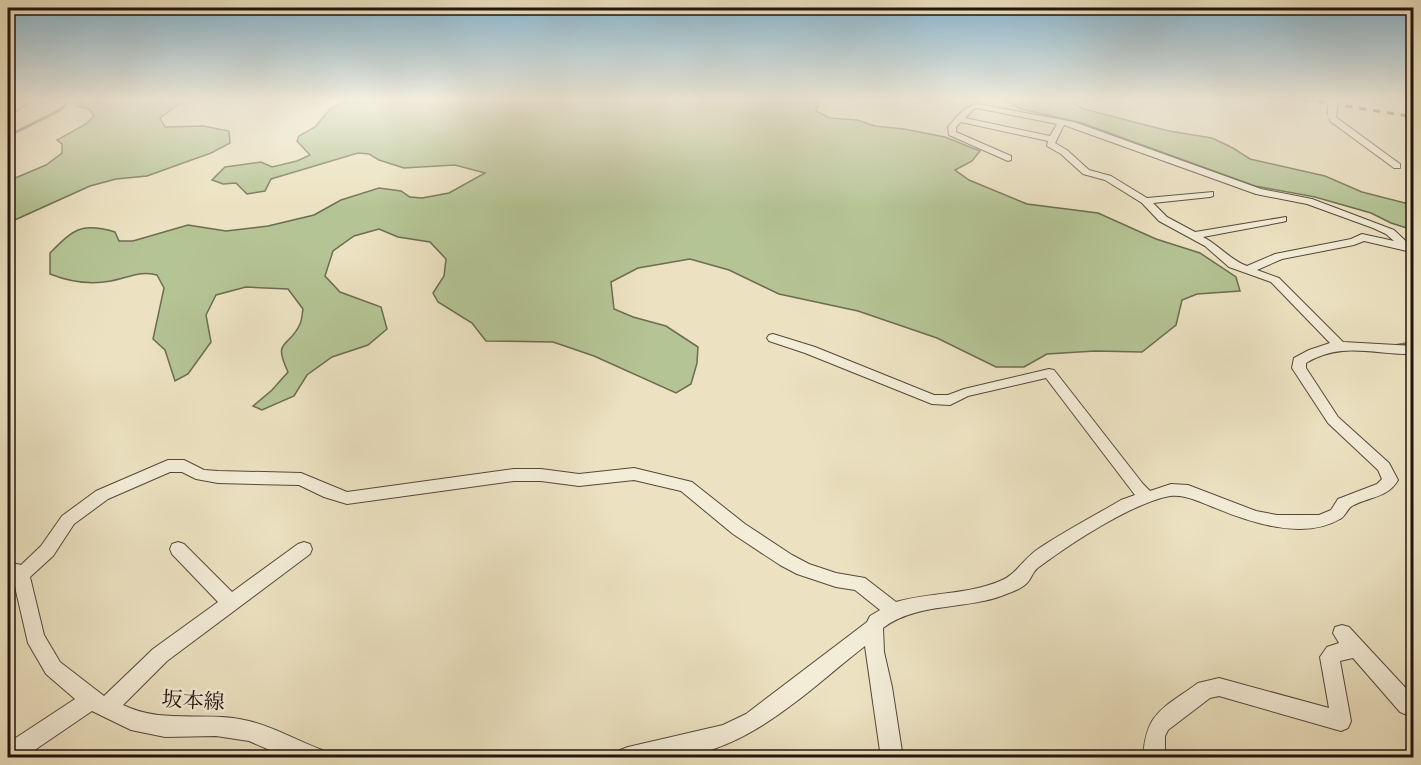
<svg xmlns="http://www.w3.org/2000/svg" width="1421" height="765" font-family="'Old Standard TT','Noto Serif JP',serif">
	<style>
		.green { fill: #b5c495; stroke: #6c6c51; stroke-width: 1.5 }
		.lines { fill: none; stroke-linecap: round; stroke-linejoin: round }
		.stream-far1 { stroke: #6a7a71; stroke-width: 3 }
		.stream { stroke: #6a7a71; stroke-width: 4 }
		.street-casing { stroke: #55483a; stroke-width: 2 }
		.street { fill: #f3ecd7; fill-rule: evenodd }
		.rail { stroke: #23140d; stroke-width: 3; stroke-dasharray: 7 7; stroke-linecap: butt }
		.street-bridge-casing { stroke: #55483a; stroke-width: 11; stroke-linecap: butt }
		.street-bridge { stroke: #f3ecd7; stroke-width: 9 }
		.labels { text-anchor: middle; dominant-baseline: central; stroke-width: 5; stroke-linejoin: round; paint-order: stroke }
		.near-street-label { font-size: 21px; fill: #23140d; stroke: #f3ecd7 }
	</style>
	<rect width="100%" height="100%" fill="#ece2c1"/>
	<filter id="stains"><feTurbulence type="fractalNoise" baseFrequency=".00333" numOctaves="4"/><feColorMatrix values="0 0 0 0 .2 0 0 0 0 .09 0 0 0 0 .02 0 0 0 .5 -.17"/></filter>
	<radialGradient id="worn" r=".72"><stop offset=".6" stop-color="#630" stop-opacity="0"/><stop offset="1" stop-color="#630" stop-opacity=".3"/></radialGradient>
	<!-- green -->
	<g class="green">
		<polygon points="79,99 186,99 160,118 165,127 204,126 229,131 230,143 211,153 147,176 116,179 90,186 8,223 8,181 46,165 62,153 62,144 57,140 86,124 94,116 89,109 77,106"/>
		<path d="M 350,99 L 827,99 L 819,102 L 816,111 L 830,118 L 857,120 L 875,126 L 904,129 L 945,137 L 980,151 L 972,161 L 955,170 L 969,180 L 1027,204 L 1098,213 L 1156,239 L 1200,253 L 1236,277 L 1240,291 L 1197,294 L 1182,300 L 1176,325 L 1142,352 L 1095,351 L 1047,354 L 1024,367 L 996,367 L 937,338 L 858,311 L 779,294 L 729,270 L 690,259 L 638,268 L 611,282 L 614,309 L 633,317 L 666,326 L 698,347 L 697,363 L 691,384 L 676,393 L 594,356 L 553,342 L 486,341 L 472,323 L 438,302 L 433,293 L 444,276 L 446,259 L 430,242 L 398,237 L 379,229 L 354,236 L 333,251 L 325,276 L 340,292 L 381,307 L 387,329 L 368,345 L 332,357 L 307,375 L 294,396 L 262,410 L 253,406 L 272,390 L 288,372 C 272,338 289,349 300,324 C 302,320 302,314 303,309 L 288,289 L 246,287 L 216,295 L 206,315 L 211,342 L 188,374 L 175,381 L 165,350 L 153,339 L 164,288 L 157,275 C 142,270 127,278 111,281 C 89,285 70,282 50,274 L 50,253 C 74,229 81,222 115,232 L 119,241 L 133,241 L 188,225 L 226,231 L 268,226 L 314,215 L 341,200 L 379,188 L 401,191 L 410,197 L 422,198 L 449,193 L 485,173 L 455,165 L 404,168 L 379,160 L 369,154 L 358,153 L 271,179 L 265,191 L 247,194 L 236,183 L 223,184 L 212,180 L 225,167 L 261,162 L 272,167 L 297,161 L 310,155 L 297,141 L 299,136 L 315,127 L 330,109 Z"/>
		<polygon points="1003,99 1066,99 1084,109 1169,131 1212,138 1233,148 1250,159 1325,176 1362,192 1413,205 1413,230 1391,223 1371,213 1315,197 1255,186 1082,123 1021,109"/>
	</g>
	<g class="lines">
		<!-- stream-far1 -->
		<polyline class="stream-far1" points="8,136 58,111 65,106 65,99"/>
		<!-- stream -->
		<polyline class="stream" points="1396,346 1414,343"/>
		<defs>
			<g id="street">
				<polygon points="23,99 32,99 8,117 8,111"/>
				<polygon points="1406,99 1414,99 1414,102 1407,101"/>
				<path d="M 977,104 L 1074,122 L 1261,189 L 1312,199 L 1394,230 L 1411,246 L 1412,248 L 1407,251 L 1364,241 L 1354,245 L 1282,259 L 1257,270 L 1279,278 L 1343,342 L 1414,346 L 1414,354 C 1374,355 1342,341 1306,363 L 1306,368 L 1338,417 L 1389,463 L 1398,480 C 1388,498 1368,497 1352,506 C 1347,509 1346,516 1340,519 C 1303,541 1249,522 1213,507 C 1200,502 1185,494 1170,496 C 1132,503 1070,544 1039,567 C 1033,571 1032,577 1028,582 C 1024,587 1015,591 1009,593 C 969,611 918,601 883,628 L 884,652 L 892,687 L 903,758 L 881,758 L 865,646 C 807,691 750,751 673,758 C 655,759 636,758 618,758 L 620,750 L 628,747 L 723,725 L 746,714 L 867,622 L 870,616 L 880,610 L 855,590 L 836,587 L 797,574 L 780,565 L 733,534 L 681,491 L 634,480 L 579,486 L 541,481 L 514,481 L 347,504 L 324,497 L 299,485 L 218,483 L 196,479 L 182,472 L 170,472 L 108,499 L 74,524 L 53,556 L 30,577 L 44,635 L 60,662 L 104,696 L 153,649 L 218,602 L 172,554 L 170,549 L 172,544 L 178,542 L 184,544 L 232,592 L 298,544 L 304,542 L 310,544 L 312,549 L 310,554 L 167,661 L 123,705 C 163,725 207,710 249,721 C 274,727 298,741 322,750 L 324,758 L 288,758 L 249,741 L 216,736 L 165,737 L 131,730 L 92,711 L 23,758 L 8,758 L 8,743 L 75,699 L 46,674 L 28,643 L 13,578 L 8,576 L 8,562 L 21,565 L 41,546 L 62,516 L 96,491 L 168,460 L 184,460 L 204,470 L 218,471 L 301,473 L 347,492 L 514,469 L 541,469 L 579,474 L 634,468 L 692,482 L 745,524 L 792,555 L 809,564 L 836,573 L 865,578 L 896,602 C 930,592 967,595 1000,581 C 1017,574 1022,560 1038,549 C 1065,531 1094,516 1121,500 L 1135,495 L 1046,378 L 968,396 L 950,405 L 932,404 L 805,353 L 769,341 L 767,338 L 769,335 L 773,334 L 815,347 L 934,395 L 948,395 L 964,389 L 1049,369 L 1054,370 L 1143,484 L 1150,491 L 1171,484 L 1188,485 L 1256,511 L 1277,515 L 1319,515 L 1331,510 L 1338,499 L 1377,484 L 1382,479 L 1378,470 L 1328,423 L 1292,368 L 1294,358 L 1309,350 L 1330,343 L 1271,282 L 1229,267 L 1205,246 L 1159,221 L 1142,203 L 1105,180 L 1083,174 L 1061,154 L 1047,146 L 1048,141 L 961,122 L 956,127 L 956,132 L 1011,156 L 1011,160 L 1008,161 L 949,135 L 948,127 C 956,118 964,106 977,104 ZM 977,108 L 1057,124 L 1050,136 L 965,118 L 974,109 ZM 1064,125 L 1256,194 L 1307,204 L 1373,228 L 1386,234 L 1394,241 L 1362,234 L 1351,239 L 1275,254 L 1247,266 C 1230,260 1219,245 1203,237 L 1282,222 L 1286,221 L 1286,217 L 1195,232 L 1167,217 L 1153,203 L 1210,197 L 1213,196 L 1213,192 L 1147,198 L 1111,176 L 1089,170 L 1067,150 L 1055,143 Z"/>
				<polygon points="1329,113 1335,113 1337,118 1400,164 1400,168 1394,168 1330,121"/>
				<path d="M 1342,625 L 1349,627 L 1414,697 L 1414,712 L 1407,715 L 1400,712 L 1353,658 L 1340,661 L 1351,721 L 1348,728 L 1341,731 L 1219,696 L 1210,698 L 1168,730 L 1165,736 L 1165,758 L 1143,758 C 1146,711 1163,709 1198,683 L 1219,678 L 1329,708 L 1320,657 L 1327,647 L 1339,643 L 1333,633 L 1335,627 Z"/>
			</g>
		</defs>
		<!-- street casing -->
		<use href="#street" class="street-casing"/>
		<!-- street -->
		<use href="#street" class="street"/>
		<!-- rail -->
		<polyline class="rail" points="1304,99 1414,117"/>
		<defs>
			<polyline id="street-bridge" points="1332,115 1333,99"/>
		</defs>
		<!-- street-bridge casing -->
		<use href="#street-bridge" class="street-bridge-casing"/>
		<!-- street-bridge -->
		<use href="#street-bridge" class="street-bridge"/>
	</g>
	<!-- sky -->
	<linearGradient id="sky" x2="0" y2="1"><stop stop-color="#88b8d3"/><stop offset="0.48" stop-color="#f6f2e3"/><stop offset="1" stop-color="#f6f2e3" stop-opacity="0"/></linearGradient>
	<rect width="1421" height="207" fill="url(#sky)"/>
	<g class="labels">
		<!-- near-street labels -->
		<g class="near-street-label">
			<text transform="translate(193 702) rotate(3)">坂本線</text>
		</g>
	</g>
	<!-- margin -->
	<rect width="1421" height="765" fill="none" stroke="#ece2c1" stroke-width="30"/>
	<rect x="9" y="9" width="1403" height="747" fill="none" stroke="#23140d" stroke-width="3"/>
	<rect x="15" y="15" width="1391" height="735" fill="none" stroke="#23140d" stroke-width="1.5"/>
	<rect width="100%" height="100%" filter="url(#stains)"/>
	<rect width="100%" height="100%" fill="url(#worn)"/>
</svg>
